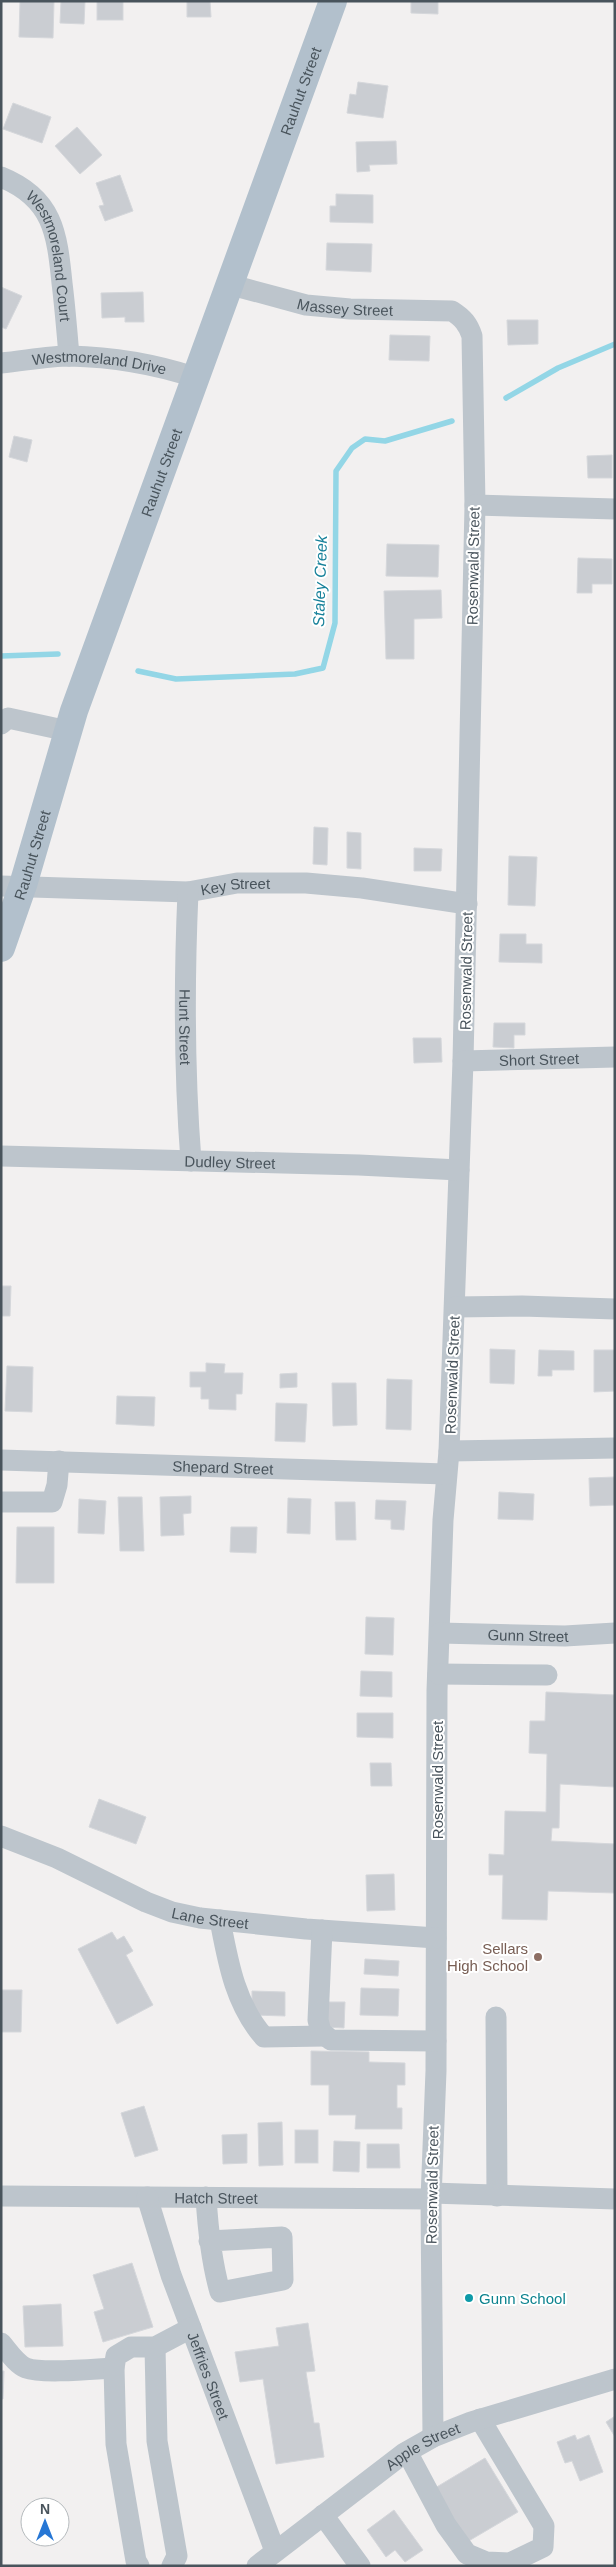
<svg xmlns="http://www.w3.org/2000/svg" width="616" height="2567" font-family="Arial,sans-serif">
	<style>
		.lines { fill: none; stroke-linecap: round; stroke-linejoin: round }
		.stream { stroke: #93d6e6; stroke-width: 5.5 }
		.building { fill: #cacdd2; stroke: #d5d7db }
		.minor { stroke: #bdc5cc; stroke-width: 21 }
		.major { stroke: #b2c0cc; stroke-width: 28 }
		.education-dot { fill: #8d6e63; stroke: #fff; stroke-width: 2 }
		.culture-dot { fill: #0f9aa8; stroke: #fff; stroke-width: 2 }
		.labels { text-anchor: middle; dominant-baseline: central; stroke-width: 4; stroke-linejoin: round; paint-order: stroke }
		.street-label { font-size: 15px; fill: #49545c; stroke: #fff }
		.education-label { font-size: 15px; fill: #785e54; stroke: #fff; text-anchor: end }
		.culture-label { font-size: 15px; fill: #0d838f; stroke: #fff; text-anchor: start }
		.water-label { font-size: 16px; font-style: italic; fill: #17819a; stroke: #fff }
	</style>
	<rect width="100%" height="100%" fill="#f2f0f0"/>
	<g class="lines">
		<!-- stream -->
		<g class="stream">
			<polyline points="506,398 558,368 615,344"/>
			<polyline points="1,656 58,654"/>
			<polyline points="138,671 176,679 295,674 323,668 335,623 336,471 352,448 365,439 385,441 452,421"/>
		</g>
	</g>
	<!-- building -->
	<g class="building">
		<polygon points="20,1 54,1 53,38 19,37"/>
		<polygon points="61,1 85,1 84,24 60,23"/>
		<rect x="97" y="1" width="26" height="19"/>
		<polygon points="187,1 210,1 211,17 187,17"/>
		<polygon points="411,1 438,1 438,14 411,13"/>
		<polygon points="358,82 388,86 383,118 347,113 350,94 356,95"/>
		<polygon points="13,103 51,117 42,143 3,129"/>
		<polygon points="77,127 102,155 80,174 55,146"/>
		<polygon points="396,141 397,164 369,165 370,171 357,172 356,142"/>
		<polygon points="120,175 133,211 105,221 99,206 104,205 96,183"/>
		<polygon points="336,194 373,195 373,223 330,222 330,206 336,206"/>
		<polygon points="327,243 372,244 371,272 326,270"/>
		<polygon points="1,287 22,296 6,329 1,327"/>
		<polygon points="143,292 144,322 125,322 125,317 102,318 101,293"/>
		<polygon points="507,320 538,320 538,344 508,345"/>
		<polygon points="390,335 430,336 429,361 389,360"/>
		<polygon points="14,436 32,440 27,462 9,457"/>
		<polygon points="612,455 612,478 588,478 587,456"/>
		<polygon points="387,544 439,545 438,577 386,576"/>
		<polygon points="578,558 612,559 612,584 592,584 592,593 577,593"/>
		<polygon points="441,590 442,618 414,619 414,659 386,659 384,591"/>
		<polygon points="314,827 328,828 327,865 313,864"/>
		<polygon points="347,832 361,833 361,869 347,868"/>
		<polygon points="414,848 442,849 441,871 414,871"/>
		<polygon points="509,856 537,857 535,906 508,905"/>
		<polygon points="500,934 526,934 526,944 542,944 542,963 499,962"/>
		<polygon points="494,1023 525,1023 525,1035 514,1035 514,1048 493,1047"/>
		<polygon points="413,1038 441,1038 442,1062 414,1063"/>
		<polygon points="1,1286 11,1286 10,1316 1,1316"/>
		<polygon points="490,1349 515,1350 514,1384 490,1383"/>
		<polygon points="539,1350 574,1351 574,1370 552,1370 552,1376 538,1376"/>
		<polygon points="594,1350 615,1350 615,1391 594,1392"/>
		<polygon points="206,1363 225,1364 224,1373 243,1373 242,1394 236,1394 236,1410 209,1409 209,1399 201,1399 201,1387 190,1387 190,1372 206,1372"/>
		<polygon points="7,1366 33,1367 32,1412 5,1411"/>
		<polygon points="297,1373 297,1387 280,1388 280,1374"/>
		<polygon points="387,1379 412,1380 411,1430 386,1429"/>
		<polygon points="332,1383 356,1383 357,1425 333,1426"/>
		<polygon points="117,1396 155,1397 154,1426 116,1424"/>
		<polygon points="276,1403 307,1404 305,1442 275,1441"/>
		<polygon points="615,1477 615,1505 590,1506 589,1478"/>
		<polygon points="499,1492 534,1494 533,1520 498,1519"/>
		<polygon points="191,1496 191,1513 183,1514 184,1535 161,1536 160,1497"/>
		<polygon points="118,1497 142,1497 144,1551 120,1551"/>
		<polygon points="288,1498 311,1499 310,1534 287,1533"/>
		<polygon points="79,1499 106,1501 104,1534 78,1533"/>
		<polygon points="376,1500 406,1501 404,1530 391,1529 391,1520 375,1519"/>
		<polygon points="335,1502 355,1502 356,1540 336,1540"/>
		<polygon points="17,1527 54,1527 54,1583 16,1583"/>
		<polygon points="231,1527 257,1527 256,1553 230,1552"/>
		<polygon points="366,1617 394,1618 393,1655 365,1654"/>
		<polygon points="361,1671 392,1672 392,1697 360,1696"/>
		<polygon points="546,1692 615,1695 615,1787 560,1784 559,1828 552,1828 551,1841 615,1844 615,1893 548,1891 547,1920 502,1919 503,1875 489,1875 489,1854 504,1855 505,1811 546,1812 547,1754 529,1753 530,1721 545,1721"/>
		<polygon points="357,1713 393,1713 393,1738 357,1737"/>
		<polygon points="370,1763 391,1763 392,1786 371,1786"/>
		<polygon points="99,1799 146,1817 136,1844 89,1827"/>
		<polygon points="394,1874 395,1910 367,1911 366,1875"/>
		<polygon points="112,1932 117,1940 124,1936 133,1951 126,1955 153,2005 117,2024 78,1949"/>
		<polygon points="365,1959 399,1961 398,1976 364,1974"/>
		<polygon points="361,1988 399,1989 398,2016 360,2015"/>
		<polygon points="1,1990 22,1990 21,2032 1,2032"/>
		<polygon points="252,1991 285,1992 285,2016 252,2015"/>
		<polygon points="327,2002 345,2002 344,2028 326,2027"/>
		<polygon points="311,2051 369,2052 369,2062 405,2063 405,2085 397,2085 397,2108 402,2108 402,2129 355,2129 356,2115 329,2115 329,2085 311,2085"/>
		<polygon points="144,2106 158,2150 135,2157 121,2113"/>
		<polygon points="282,2122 283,2165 259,2166 258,2123"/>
		<rect x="295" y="2130" width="23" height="33"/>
		<polygon points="247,2134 247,2163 223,2164 222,2135"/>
		<polygon points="334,2141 360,2142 359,2172 333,2171"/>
		<polygon points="367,2144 399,2144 400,2168 367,2168"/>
		<polygon points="132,2263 153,2327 103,2342 94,2312 104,2309 93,2275"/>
		<polygon points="61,2304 63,2346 25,2347 23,2306"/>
		<polygon points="308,2323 315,2371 306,2372 314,2423 319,2423 324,2457 276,2464 263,2379 240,2382 235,2352 279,2346 276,2328"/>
		<polygon points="1,2371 4,2371 3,2399 1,2399"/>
		<polygon points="615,2416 615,2437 606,2422"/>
		<polygon points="575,2435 577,2440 589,2435 603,2472 580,2481 572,2461 565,2463 557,2442"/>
		<polygon points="485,2458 518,2512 467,2542 435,2488"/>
		<polygon points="394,2510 423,2550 405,2562 395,2550 386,2557 367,2530"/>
	</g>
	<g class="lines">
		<!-- minor -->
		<g class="minor">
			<path id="s1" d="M 1,177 C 53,198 57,233 62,283 C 65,307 67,332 69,356"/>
			<path id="s2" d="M 228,284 L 306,305 L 350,309 L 452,311 C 463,318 468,324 472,336 L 475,505 L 463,1061 L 449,1451 L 443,1520 L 437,1691 L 436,2071 L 431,2199 L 433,2437"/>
			<path id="s3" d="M 1,363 C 24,361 47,356 70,356 C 113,357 154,364 194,377"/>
			<polyline points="475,505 615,509"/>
			<polyline points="1,724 8,718 68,731"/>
			<path id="s4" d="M 1,886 L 188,892 L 237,883 L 306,883 L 362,888 L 467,904"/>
			<path id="s5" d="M 188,892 C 184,982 184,1071 191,1161"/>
			<path id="s6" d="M 463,1061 L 615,1057"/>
			<path id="s7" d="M 1,1156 L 359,1165 L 459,1170"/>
			<polyline points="455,1307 522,1306 615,1309"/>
			<polyline points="449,1451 615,1448"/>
			<path id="s8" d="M 1,1460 L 446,1474"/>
			<polyline points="1,1502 52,1502 57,1485 59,1461"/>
			<path id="s9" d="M 440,1633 L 565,1636 L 615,1633"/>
			<polyline points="438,1674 547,1675"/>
			<path id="s10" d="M 1,1836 L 57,1858 L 146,1902 L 172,1912 L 200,1918 L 306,1929 L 436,1938"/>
			<path d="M 220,1920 C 228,1962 235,2004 264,2037 L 325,2036"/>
			<polyline points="322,1930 318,2020 321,2032 331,2040 436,2041"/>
			<polyline points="496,2017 497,2196"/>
			<polyline points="431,2193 615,2199"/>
			<path id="s11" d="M 1,2196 L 431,2199"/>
			<path id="s12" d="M 147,2197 L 171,2275 L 275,2551"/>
			<path d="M 206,2197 C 208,2230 211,2260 220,2292 L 283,2280 L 282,2237 L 209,2241"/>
			<path d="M 1,2343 C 8,2351 16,2364 26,2368 C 42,2374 95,2369 114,2368"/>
			<polyline points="155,2347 157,2441 177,2556 172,2566"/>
			<polyline points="407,2452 446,2525 467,2554 486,2562 510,2563 543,2547 544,2526 480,2419"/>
			<polyline points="323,2515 360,2566"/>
			<polyline points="139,2566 136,2561 116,2444 114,2368 116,2356 131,2347 155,2347 191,2328"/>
			<path id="s13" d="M 257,2566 L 403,2454 L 433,2437 L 471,2422 L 615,2379"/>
		</g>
		<!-- major -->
		<path class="major" id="s14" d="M 1,948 L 23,885 L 74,711 L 333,1"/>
	</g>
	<!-- markers -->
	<circle class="education-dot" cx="538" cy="1957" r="5"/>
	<circle class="culture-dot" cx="469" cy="2298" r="5"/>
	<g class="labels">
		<!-- street labels -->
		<g class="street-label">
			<text stroke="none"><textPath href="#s14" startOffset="908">Rauhut Street</textPath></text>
			<text stroke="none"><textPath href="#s1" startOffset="101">Westmoreland Court</textPath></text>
			<text stroke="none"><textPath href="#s2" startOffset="120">Massey Street</textPath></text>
			<text stroke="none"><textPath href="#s3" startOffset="99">Westmoreland Drive</textPath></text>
			<text stroke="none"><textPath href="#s14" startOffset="502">Rauhut Street</textPath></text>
			<text transform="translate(473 566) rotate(-89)">Rosenwald Street</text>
			<text stroke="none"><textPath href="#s14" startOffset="98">Rauhut Street</textPath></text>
			<text stroke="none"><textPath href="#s4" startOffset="235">Key Street</textPath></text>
			<text transform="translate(466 971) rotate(-89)">Rosenwald Street</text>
			<text stroke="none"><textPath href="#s5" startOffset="135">Hunt Street</textPath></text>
			<text stroke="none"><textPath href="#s6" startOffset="76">Short Street</textPath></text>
			<text stroke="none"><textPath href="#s7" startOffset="229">Dudley Street</textPath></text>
			<text transform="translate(452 1375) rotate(-88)">Rosenwald Street</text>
			<text stroke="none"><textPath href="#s8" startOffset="222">Shepard Street</textPath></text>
			<text stroke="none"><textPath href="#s9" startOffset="88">Gunn Street</textPath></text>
			<text transform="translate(437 1780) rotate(-90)">Rosenwald Street</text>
			<text stroke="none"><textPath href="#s10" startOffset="226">Lane Street</textPath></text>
			<text transform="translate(432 2185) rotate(-89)">Rosenwald Street</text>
			<text stroke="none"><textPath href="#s11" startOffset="215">Hatch Street</textPath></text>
			<text stroke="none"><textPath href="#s12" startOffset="189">Jeffries Street</textPath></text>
			<text stroke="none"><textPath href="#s13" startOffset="205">Apple Street</textPath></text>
		</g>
		<!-- education labels -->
		<g class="education-label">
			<text x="528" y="1948">Sellars<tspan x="528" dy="17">High School</tspan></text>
		</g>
		<!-- culture labels -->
		<g class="culture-label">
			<text x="479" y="2298">Gunn School</text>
		</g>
		<!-- water labels -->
		<g class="water-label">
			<text transform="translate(320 581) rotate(-88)">Staley Creek</text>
		</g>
	</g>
	<!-- border -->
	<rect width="616" height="2567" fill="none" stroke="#49545c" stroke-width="5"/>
	<!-- north arrow -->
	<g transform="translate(45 2522)"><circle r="24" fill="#ffffff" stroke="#b6bbbe"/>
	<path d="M0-4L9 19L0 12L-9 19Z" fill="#2777d5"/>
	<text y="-8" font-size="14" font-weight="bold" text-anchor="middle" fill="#49545c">N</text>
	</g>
</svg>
